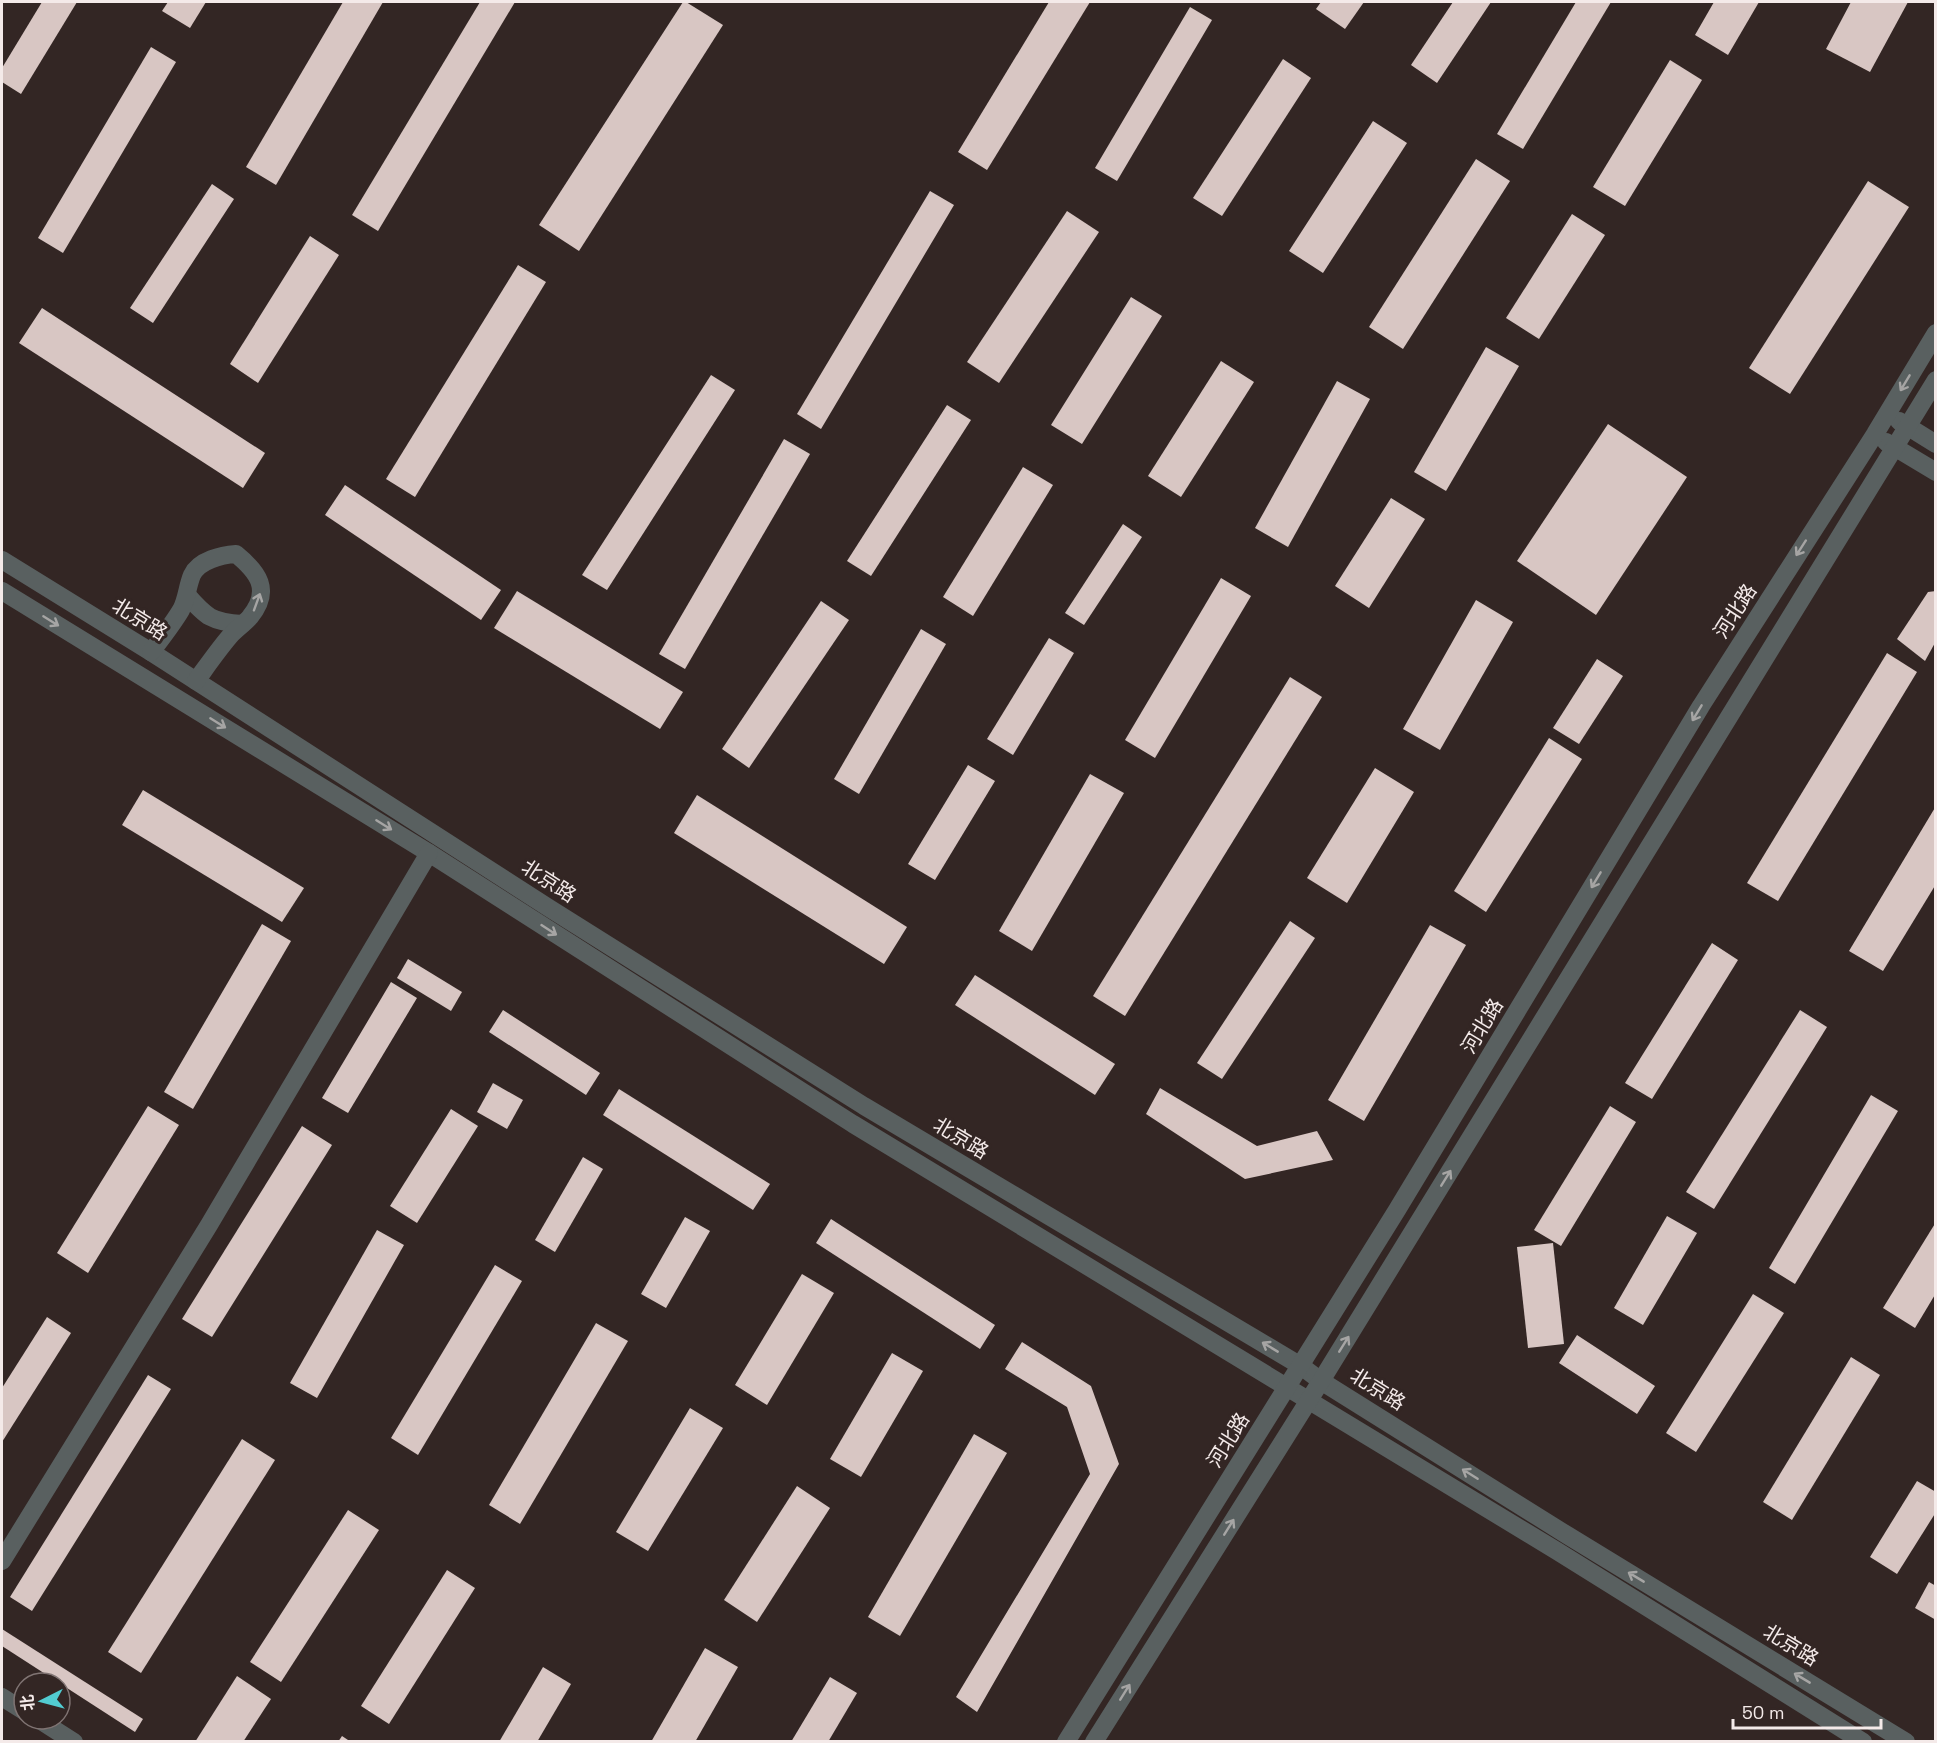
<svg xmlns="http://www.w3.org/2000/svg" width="1937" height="1743" font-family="'Space Grotesk','Noto Sans SC',sans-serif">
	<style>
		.building { fill: #d8c6c3 }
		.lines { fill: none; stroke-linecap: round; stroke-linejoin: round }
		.minor { stroke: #596060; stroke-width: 18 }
		.oneway { stroke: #a6a5a4 }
		.labels { text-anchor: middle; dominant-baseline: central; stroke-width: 6; stroke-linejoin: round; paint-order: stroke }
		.street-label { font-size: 20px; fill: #f4eae9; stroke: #332624 }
	</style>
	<rect width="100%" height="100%" fill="#332624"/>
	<!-- building -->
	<g class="building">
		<polygon points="42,2 77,2 21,94 2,82 2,68"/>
		<polygon points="168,2 206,2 190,28 162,11"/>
		<polygon points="343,2 383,2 276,185 246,167"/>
		<polygon points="480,2 515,2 378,231 352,215"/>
		<polygon points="683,2 686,2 723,25 579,251 539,225"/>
		<polygon points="1049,2 1090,2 987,170 958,152"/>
		<polygon points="1321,2 1364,2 1345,29 1316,9"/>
		<polygon points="1453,2 1491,2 1437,83 1411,65"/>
		<polygon points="1576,2 1611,2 1523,149 1497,134"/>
		<polygon points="1714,2 1759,2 1728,55 1695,35"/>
		<polygon points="1851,2 1908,2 1870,72 1826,49"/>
		<polygon points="1190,7 1212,20 1117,181 1095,168"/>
		<polygon points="151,47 176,62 63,253 38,238"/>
		<polygon points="1283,59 1311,78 1222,216 1193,198"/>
		<polygon points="1670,60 1702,80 1625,206 1593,187"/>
		<polygon points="1373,121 1407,143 1323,273 1289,251"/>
		<polygon points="1476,159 1510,181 1403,349 1369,327"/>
		<polygon points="1868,181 1909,207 1790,394 1749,368"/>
		<polygon points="212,184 234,199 153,323 130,308"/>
		<polygon points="930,191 954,205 821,429 797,414"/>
		<polygon points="1067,211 1099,232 999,383 967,362"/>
		<polygon points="1572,214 1605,235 1539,339 1506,318"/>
		<polygon points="310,236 339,255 258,383 230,364"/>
		<polygon points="518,265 546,282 415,497 386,479"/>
		<polygon points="1131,297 1162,316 1082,444 1051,425"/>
		<polygon points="42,308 265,453 243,488 19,343"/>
		<polygon points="1486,347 1519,366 1446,491 1414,472"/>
		<polygon points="1221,361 1254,382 1181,497 1148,476"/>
		<polygon points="711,375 735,390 607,590 582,575"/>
		<polygon points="1337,381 1370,399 1288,547 1255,528"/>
		<polygon points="947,405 971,420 871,576 847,561"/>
		<polygon points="1608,424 1687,477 1596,615 1517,561"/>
		<polygon points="784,439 810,454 685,669 659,654"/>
		<polygon points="1023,467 1053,485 973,616 943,597"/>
		<polygon points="345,485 501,590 481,620 325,515"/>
		<polygon points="1391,498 1425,519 1369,608 1335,586"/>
		<polygon points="1123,524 1142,537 1084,625 1065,613"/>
		<polygon points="1221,578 1251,596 1155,758 1125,740"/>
		<polygon points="517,591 683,692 660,729 494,628"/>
		<polygon points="1936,591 1936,641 1925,661 1897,639 1928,592"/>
		<polygon points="1476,600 1513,622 1440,750 1403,729"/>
		<polygon points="821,601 849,620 749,768 722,749"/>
		<polygon points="921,629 946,644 859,794 834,779"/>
		<polygon points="1049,638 1074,653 1013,755 987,739"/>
		<polygon points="1887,653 1917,672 1778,901 1747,883"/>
		<polygon points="1597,659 1623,676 1579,744 1553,728"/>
		<polygon points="1290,677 1322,697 1125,1016 1093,996"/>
		<polygon points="1549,738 1582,759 1486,912 1454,891"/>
		<polygon points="968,765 995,781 935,880 908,864"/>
		<polygon points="1375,768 1414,792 1347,903 1307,878"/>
		<polygon points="1090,774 1124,793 1032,951 999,931"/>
		<polygon points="143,790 304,888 282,922 122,825"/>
		<polygon points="697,795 907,927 884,964 674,833"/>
		<polygon points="1936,806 1936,884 1883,971 1849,951"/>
		<polygon points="1290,921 1315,938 1222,1079 1197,1063"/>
		<polygon points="262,924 291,941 193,1109 164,1092"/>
		<polygon points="1430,925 1466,945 1364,1121 1328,1100"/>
		<polygon points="1712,943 1738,960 1652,1099 1625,1083"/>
		<polygon points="408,959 462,992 451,1011 397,978"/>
		<polygon points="975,975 1115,1064 1095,1095 955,1005"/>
		<polygon points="391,982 417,998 348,1113 322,1098"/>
		<polygon points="503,1010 600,1073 586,1095 489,1032"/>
		<polygon points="1800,1010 1827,1027 1714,1209 1686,1192"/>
		<polygon points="493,1083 523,1100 507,1129 477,1112"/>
		<polygon points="1160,1088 1257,1146 1317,1131 1333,1160 1245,1179 1146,1114"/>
		<polygon points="619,1089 770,1184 753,1210 603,1115"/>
		<polygon points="1871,1095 1898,1111 1795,1284 1769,1268"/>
		<polygon points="148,1106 179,1125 88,1273 57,1253"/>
		<polygon points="1610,1106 1636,1122 1561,1246 1534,1230"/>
		<polygon points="451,1109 478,1126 417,1223 390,1206"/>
		<polygon points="302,1126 332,1145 212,1337 182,1319"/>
		<polygon points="583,1157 603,1169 555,1252 535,1240"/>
		<polygon points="1667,1216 1697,1233 1643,1325 1614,1308"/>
		<polygon points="685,1217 710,1231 666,1308 641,1294"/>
		<polygon points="831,1219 995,1325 980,1349 816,1243"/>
		<polygon points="1936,1222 1936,1293 1915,1328 1883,1308"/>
		<polygon points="377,1230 404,1245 317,1398 290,1383"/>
		<polygon points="1553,1243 1564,1344 1528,1348 1517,1247"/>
		<polygon points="495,1265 522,1281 418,1455 391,1438"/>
		<polygon points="802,1274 834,1293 767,1405 735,1385"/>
		<polygon points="1753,1294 1784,1313 1696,1452 1666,1433"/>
		<polygon points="47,1317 71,1333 2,1442 2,1388"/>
		<polygon points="596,1323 628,1341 520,1524 489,1505"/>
		<polygon points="1577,1335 1655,1386 1637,1414 1559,1363"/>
		<polygon points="1022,1342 1091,1386 1119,1464 977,1712 956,1697 1090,1474 1067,1407 1005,1369"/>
		<polygon points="892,1353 923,1371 861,1477 830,1459"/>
		<polygon points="1851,1357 1880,1375 1792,1520 1763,1502"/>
		<polygon points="148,1375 171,1389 32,1611 10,1597"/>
		<polygon points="690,1408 723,1428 648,1551 616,1532"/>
		<polygon points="974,1434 1007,1453 900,1636 868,1617"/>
		<polygon points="242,1439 275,1460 141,1673 108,1652"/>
		<polygon points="1917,1481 1936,1492 1936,1512 1897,1574 1870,1557"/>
		<polygon points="797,1486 830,1508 757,1622 724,1600"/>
		<polygon points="348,1510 379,1530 281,1682 250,1662"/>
		<polygon points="447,1570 475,1588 389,1724 361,1706"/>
		<polygon points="1929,1582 1936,1586 1936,1620 1915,1608"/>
		<polygon points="2,1629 143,1719 135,1732 2,1646"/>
		<polygon points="705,1648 738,1667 695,1742 651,1742"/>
		<polygon points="543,1667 571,1684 537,1742 499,1742"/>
		<polygon points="237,1676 271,1699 243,1742 195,1742"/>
		<polygon points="830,1677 857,1693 828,1742 791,1742"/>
		<polygon points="342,1736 351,1742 338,1742"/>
	</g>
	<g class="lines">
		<!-- minor -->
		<g class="minor">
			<polyline points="1899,421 1936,444"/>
			<polyline points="1886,442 1936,472"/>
			<polyline points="2,560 151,652 549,908 864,1106 1301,1366 1321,1381 1567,1535 1906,1742"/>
			<polyline points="2,591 429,853 853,1124 1557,1551 1863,1742"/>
			<path d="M 187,595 C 206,617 212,622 242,624"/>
			<path d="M 151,652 C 161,639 172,625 181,610 C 187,599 187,587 192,575 C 199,560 222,555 236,554 C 258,572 272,590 250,617 C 244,624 236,629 230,636 C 218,650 207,666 196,681"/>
			<polyline points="2,1561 209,1225 429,853"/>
			<polyline points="2,1697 24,1711"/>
			<polyline points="38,1719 74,1742"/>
			<polyline points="1066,1742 1397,1210 1701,706 1875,434 1936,333"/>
			<polyline points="1094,1742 1321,1381 1936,380"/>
		</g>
	</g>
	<!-- one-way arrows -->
	<defs><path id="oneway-shaft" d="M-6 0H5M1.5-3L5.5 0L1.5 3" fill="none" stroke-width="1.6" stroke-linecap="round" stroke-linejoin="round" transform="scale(1.5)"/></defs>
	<g class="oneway">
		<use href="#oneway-shaft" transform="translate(1905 383) rotate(121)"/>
		<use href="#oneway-shaft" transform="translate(1801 548) rotate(123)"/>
		<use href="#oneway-shaft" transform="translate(257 602) rotate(-70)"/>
		<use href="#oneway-shaft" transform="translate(51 621) rotate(32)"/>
		<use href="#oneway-shaft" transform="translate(1697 713) rotate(121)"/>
		<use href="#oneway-shaft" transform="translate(218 723) rotate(32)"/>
		<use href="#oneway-shaft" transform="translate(384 825) rotate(32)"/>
		<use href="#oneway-shaft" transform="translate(1596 880) rotate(121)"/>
		<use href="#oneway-shaft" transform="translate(549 930) rotate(33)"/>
		<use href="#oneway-shaft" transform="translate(1446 1178) rotate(-58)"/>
		<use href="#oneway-shaft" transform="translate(1344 1344) rotate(-58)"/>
		<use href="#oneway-shaft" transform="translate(1270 1347) rotate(-149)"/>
		<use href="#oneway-shaft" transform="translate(1470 1474) rotate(-148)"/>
		<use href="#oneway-shaft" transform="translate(1229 1527) rotate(-58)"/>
		<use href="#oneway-shaft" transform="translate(1636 1577) rotate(-149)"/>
		<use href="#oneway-shaft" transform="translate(1802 1678) rotate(-149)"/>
		<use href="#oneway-shaft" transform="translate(1125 1692) rotate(-58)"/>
	</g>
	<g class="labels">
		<!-- street labels -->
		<g class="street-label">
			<text transform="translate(1735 611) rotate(-57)">河北路</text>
			<text transform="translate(140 619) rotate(32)">北京路</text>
			<text transform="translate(549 881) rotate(33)">北京路</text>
			<text transform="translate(1482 1026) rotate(-59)">河北路</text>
			<text transform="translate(961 1138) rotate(31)">北京路</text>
			<text transform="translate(1378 1389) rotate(32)">北京路</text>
			<text transform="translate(1228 1440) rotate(-58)">河北路</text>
			<text transform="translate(1791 1645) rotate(31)">北京路</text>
		</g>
	</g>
	<!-- border -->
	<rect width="1937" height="1743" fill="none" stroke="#f4eae9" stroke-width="6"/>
	<!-- north arrow -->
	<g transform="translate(42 1701) rotate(264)"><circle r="28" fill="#332624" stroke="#807473" stroke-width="1.5"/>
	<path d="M0-4.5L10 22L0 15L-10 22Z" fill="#52ccd1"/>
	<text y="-9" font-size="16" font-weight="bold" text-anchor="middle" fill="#f4eae9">北</text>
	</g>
	<!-- scale -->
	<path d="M1733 1719v9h148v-9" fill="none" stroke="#f4eae9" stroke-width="3"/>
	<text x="1742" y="1719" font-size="18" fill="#f4eae9" stroke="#332624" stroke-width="4.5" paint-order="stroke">50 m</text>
</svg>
